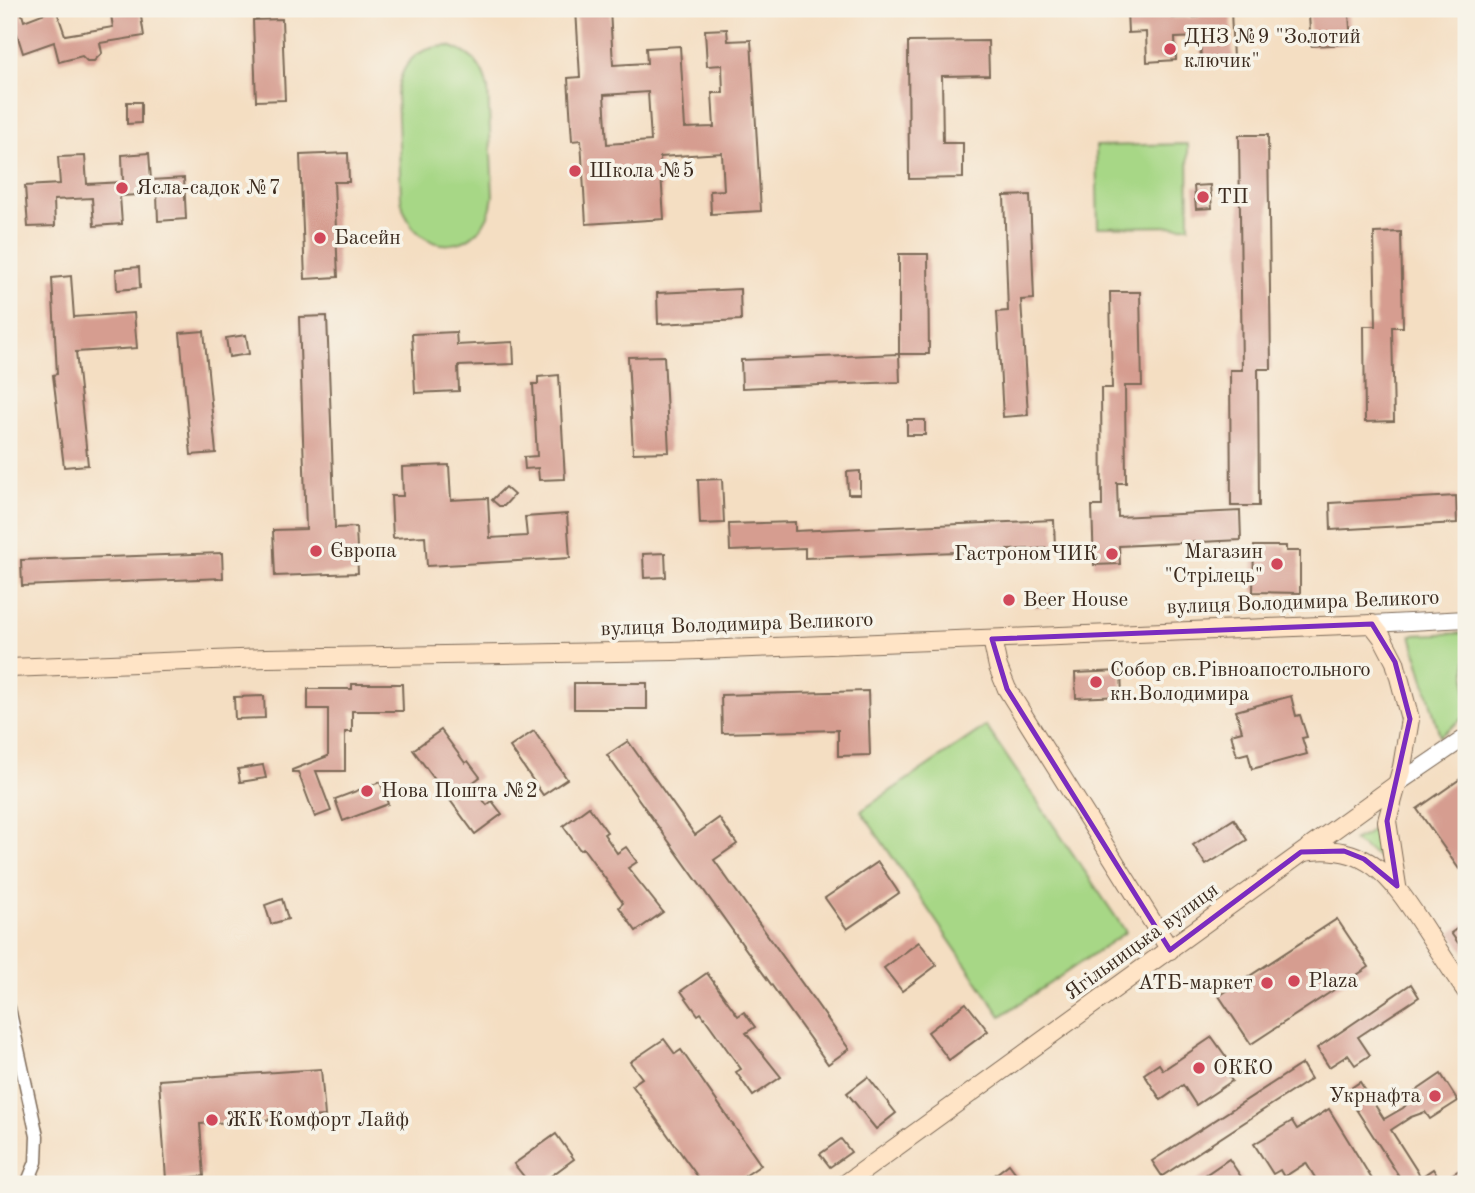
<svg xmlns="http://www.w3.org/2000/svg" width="1475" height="1193" font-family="'Old Standard TT',serif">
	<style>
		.green { fill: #a7d786; stroke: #718052; stroke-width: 2 }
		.building { fill: #d69d90; fill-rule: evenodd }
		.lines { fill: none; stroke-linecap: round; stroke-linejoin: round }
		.minor-casing { stroke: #7c6957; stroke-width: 15 }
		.tertiary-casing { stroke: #7c6957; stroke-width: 18 }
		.secondary-casing { stroke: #7c6957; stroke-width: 20 }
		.minor { stroke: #fff; stroke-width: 12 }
		.tertiary { stroke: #fff; stroke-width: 16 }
		.secondary { stroke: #ffe4c6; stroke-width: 18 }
		.marked { fill: none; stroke: #7b2cbf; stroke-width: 5; stroke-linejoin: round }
		.poi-dot { fill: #d1495b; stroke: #f7f3e8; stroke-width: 2.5 }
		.labels { text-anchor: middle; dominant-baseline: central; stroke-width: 7; stroke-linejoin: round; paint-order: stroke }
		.poi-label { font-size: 21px; fill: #3b2a1e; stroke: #f7f3e8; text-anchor: start }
		.street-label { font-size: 21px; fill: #3b2a1e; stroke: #f7f3e8 }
	</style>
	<rect width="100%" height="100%" fill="#f7f3e8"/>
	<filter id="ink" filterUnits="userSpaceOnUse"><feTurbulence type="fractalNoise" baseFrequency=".0143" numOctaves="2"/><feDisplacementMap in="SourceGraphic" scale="14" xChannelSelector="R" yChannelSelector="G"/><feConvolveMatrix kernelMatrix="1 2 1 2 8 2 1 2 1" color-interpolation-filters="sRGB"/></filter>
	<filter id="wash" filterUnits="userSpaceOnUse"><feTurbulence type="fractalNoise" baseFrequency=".00686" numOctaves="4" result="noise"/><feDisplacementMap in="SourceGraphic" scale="28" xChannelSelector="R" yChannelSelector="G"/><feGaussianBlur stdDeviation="1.57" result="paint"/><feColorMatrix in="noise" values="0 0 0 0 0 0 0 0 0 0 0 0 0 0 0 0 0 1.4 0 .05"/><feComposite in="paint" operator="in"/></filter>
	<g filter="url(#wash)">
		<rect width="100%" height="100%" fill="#f4dec2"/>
		<!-- green -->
		<g class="green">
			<path d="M 449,46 C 472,54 483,65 488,89 L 493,196 C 486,259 412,261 401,199 L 397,93 C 402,61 417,47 449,46 Z"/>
			<polygon points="1188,144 1189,226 1098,227 1096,146"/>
			<polygon points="1466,633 1466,716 1440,736 1411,635"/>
			<polygon points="986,726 1126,932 1001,1016 861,811"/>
			<polygon points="1376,826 1382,859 1353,841 1366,835"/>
		</g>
		<g id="blocks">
			<!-- building -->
			<g class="building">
				<polygon points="44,9 56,9 65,35 113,27 111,15 140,10 144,36 100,43 102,53 94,61 87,61 82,56 59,62 54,42 23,53 17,34 14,35 9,15 21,11 24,21 45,13"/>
				<path d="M 576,9 L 610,9 L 613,65 L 647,63 L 646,48 L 680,46 L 685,128 L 714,127 L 712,93 L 723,93 L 722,65 L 707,66 L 705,30 L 727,29 L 728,41 L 751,40 L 761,211 L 711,214 L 710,191 L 724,190 L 722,153 L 660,157 L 664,219 L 586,224 L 581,140 L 572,141 L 568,78 L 580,77 ZM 648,92 L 651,141 L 607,144 L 604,95 Z"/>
				<polygon points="1127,9 1173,9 1173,18 1199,17 1199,9 1231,9 1233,60 1201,61 1200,37 1175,38 1176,60 1147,62 1146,32 1128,33"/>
				<polygon points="1349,13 1351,44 1311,46 1309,15"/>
				<polygon points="282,19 285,100 256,101 253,20"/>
				<polygon points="988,41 989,75 942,76 943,143 963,143 963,178 909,179 908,42"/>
				<polygon points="127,102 141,102 141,123 127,124"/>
				<polygon points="1239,135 1268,135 1271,369 1258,369 1259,506 1231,506 1230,370 1242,370"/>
				<polygon points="149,153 151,180 184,178 186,219 158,221 157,194 120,196 122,224 94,226 92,198 54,200 55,226 28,227 25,186 60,184 58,157 85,156 87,184 123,182 122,155"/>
				<polygon points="348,153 349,182 334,182 338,277 305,279 300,155"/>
				<polygon points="1210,185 1212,208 1196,209 1194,186"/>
				<polygon points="1030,195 1034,299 1021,300 1028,415 1003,417 997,312 1008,311 1004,196"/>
				<polygon points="1401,232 1403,327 1392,327 1394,421 1365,422 1364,326 1376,326 1374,233"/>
				<polygon points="899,254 928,254 929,354 899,354"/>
				<polygon points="139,267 140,288 117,290 116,269"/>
				<polygon points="71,276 74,317 134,313 137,348 76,352 88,465 64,467 53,375 57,374 52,278"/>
				<polygon points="740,289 741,320 658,324 657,293"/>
				<polygon points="1110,292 1140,292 1142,386 1125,386 1126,483 1117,483 1118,517 1240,511 1241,540 1119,546 1120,564 1094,565 1092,506 1102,506 1101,388 1112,388"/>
				<polygon points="327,316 335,528 356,527 358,573 275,576 273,530 306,529 299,317"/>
				<polygon points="204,331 216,453 191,455 180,333"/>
				<polygon points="456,332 457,345 513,342 514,364 458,366 459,391 415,393 412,334"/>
				<polygon points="246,335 249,354 229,357 226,338"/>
				<polygon points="899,354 900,382 742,388 741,360"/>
				<polygon points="664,356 669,452 633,453 628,357"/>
				<polygon points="559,375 565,479 539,480 538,468 525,469 524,457 537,456 533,384 538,384 538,377"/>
				<rect x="907" y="420" width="18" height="15"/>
				<polygon points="449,465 451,500 488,498 490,538 527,536 525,517 567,514 570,558 427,566 425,536 393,538 391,496 403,496 402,467"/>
				<polygon points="860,471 860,494 848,494 847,472"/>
				<polygon points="722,479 724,523 700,524 698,480"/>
				<polygon points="505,487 514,495 504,506 499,506 492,500"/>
				<polygon points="1456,496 1457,523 1331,530 1330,503"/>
				<polygon points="1054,520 1055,548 805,558 805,548 730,551 729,524 795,522 795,531"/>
				<polygon points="1254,546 1286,546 1286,551 1300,551 1300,593 1253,592"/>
				<polygon points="222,553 223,578 22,586 21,560"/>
				<polygon points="665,553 666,577 644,578 643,554"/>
				<polygon points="1034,594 1057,594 1057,606 1034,607"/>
				<polygon points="1121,671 1122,696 1076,698 1075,673"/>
				<rect x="574" y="683" width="73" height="26"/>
				<polygon points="352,684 402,684 403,711 352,711 352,732 345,732 345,771 316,771 331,811 315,817 298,772 292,772 292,770 328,756 328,709 308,709 308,689 352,689"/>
				<polygon points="868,691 870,755 838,756 838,730 722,733 721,695"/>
				<polygon points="264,696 265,718 235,719 234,697"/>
				<polygon points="1291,696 1296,716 1300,715 1307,737 1302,738 1307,754 1252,769 1248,753 1237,756 1231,734 1242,731 1236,711"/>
				<polygon points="441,730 465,763 468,761 480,777 471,784 487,805 492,801 502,814 475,834 413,750"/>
				<polygon points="534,731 567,779 543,795 510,747"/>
				<polygon points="628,741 695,835 719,818 737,844 714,860 849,1049 828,1064 607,755"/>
				<polygon points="263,765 266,778 240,782 238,769"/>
				<polygon points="1466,775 1466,863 1459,869 1417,809"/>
				<polygon points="380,782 388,804 343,821 335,799"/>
				<polygon points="589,807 607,832 604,834 617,853 626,847 637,862 628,868 663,912 636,931 619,907 623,903 583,848 580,850 563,826"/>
				<polygon points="1234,819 1247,840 1206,865 1193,845"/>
				<polygon points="878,862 899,893 847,929 825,898"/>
				<polygon points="282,899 288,919 271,924 265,905"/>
				<polygon points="1337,919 1369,967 1251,1044 1219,996"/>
				<polygon points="1466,922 1466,954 1451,933"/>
				<polygon points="919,942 937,965 902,991 884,968"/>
				<polygon points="707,973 738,1016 744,1012 755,1027 746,1033 781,1077 753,1096 736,1072 741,1069 701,1013 698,1015 681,991"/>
				<polygon points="1411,984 1419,997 1358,1037 1370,1055 1355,1065 1348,1055 1329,1067 1317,1048"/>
				<polygon points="966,1003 988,1031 949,1060 928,1032"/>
				<polygon points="1212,1037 1227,1058 1220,1063 1232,1081 1196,1105 1183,1085 1161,1100 1144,1074 1159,1064 1163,1070"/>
				<polygon points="664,1039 675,1054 681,1050 761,1165 733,1184 703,1184 632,1085 642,1078 630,1062"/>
				<polygon points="1302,1064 1311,1079 1162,1176 1152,1161"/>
				<polygon points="321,1069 325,1116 200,1124 204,1176 166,1179 159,1080"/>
				<polygon points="1441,1074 1458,1101 1430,1119 1425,1112 1411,1117 1391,1130 1421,1177 1433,1169 1441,1181 1466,1166 1466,1184 1404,1184 1345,1092 1360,1082 1384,1119 1403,1108 1415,1096 1413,1093"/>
				<polygon points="868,1077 896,1113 876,1129 847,1093"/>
				<polygon points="1329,1109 1375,1184 1319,1184 1306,1163 1284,1177 1280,1170 1273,1174 1254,1144 1292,1121 1297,1129"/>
				<polygon points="556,1134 574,1159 540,1184 530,1184 514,1164"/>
				<polygon points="841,1139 851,1152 830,1167 820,1154"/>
				<polygon points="1229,1159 1246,1184 1192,1184"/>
				<polygon points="1009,1164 1024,1184 983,1184"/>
			</g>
		</g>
	</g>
	<g filter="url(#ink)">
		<use href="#blocks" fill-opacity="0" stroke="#7c6957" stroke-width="2"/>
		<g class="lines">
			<defs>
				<polyline id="minor" points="9,1008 37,1136 36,1162 27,1184"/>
				<g id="tertiary">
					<polyline points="1372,624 1466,619"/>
					<polyline points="1397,784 1466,737"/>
				</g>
				<g id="secondary">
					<polyline points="992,639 998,667 1007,689 1170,950"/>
					<polyline points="9,668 267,658 673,651 1372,624 1382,637 1395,662 1410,719 1402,767 1387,821 1397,886"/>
					<path d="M 1304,852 C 1366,842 1391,877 1421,923 C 1436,946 1450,969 1466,991"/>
					<polyline points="845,1184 1397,784"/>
				</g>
			</defs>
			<!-- minor casing -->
			<use href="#minor" class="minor-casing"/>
			<!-- tertiary casing -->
			<use href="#tertiary" class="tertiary-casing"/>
			<!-- secondary casing -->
			<use href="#secondary" class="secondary-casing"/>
			<!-- minor -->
			<use href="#minor" class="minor"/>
			<!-- tertiary -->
			<use href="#tertiary" class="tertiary"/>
			<!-- secondary -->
			<use href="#secondary" class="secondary"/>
		</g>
	</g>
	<!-- marked area -->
	<path class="marked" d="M 1372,624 L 1395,662 L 1410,719 L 1387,821 L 1397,886 L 1364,859 L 1344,851 L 1301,852 L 1170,950 L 1007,689 L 992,639 Z"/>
	<!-- markers -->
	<g class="poi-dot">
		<circle cx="1170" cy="49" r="7"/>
		<circle cx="575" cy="171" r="7"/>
		<circle cx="122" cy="188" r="7"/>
		<circle cx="1203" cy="197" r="7"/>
		<circle cx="320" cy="238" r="7"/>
		<circle cx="316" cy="551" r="7"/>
		<circle cx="1112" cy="554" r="7"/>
		<circle cx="1277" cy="564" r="7"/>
		<circle cx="1009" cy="600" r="7"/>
		<circle cx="1096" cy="682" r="7"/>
		<circle cx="367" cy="791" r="7"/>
		<circle cx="1294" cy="981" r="7"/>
		<circle cx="1267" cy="983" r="7"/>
		<circle cx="1199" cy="1068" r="7"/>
		<circle cx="1435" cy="1096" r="7"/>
		<circle cx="212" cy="1120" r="7"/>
	</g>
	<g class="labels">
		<!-- poi labels -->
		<g class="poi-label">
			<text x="1184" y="37">ДНЗ №9 "Золотий<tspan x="1184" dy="24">ключик"</tspan></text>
			<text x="589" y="171">Школа №5</text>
			<text x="136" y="188">Ясла-садок №7</text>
			<text x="1217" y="197">ТП</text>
			<text x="334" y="238">Басейн</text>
			<text x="330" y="551">Європа</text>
			<text x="1263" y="552" text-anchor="end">Магазин<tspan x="1263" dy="24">"Стрілець"</tspan></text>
			<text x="1098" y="554" text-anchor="end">ГастрономЧИК</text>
			<text x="1023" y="600">Beer House</text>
			<text x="1110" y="670">Собор св.Рівноапостольного<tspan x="1110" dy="24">кн.Володимира</tspan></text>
			<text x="381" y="791">Нова Пошта №2</text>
			<text x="1308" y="981">Plaza</text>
			<text x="1253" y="983" text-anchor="end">АТБ-маркет</text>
			<text x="1213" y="1068">ОККО</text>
			<text x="1421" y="1096" text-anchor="end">Укрнафта</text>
			<text x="226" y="1120">ЖК Комфорт Лайф</text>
		</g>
		<!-- street labels -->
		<g class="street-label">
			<text transform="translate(1303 603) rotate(-2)">вулиця Володимира Великого</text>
			<text transform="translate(737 625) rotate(-2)">вулиця Володимира Великого</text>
			<text transform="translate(1142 942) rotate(-36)">Ягільницька вулиця</text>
		</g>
	</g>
	<!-- margin -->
	<rect width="1475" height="1193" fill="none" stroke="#f7f3e8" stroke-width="35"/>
</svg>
